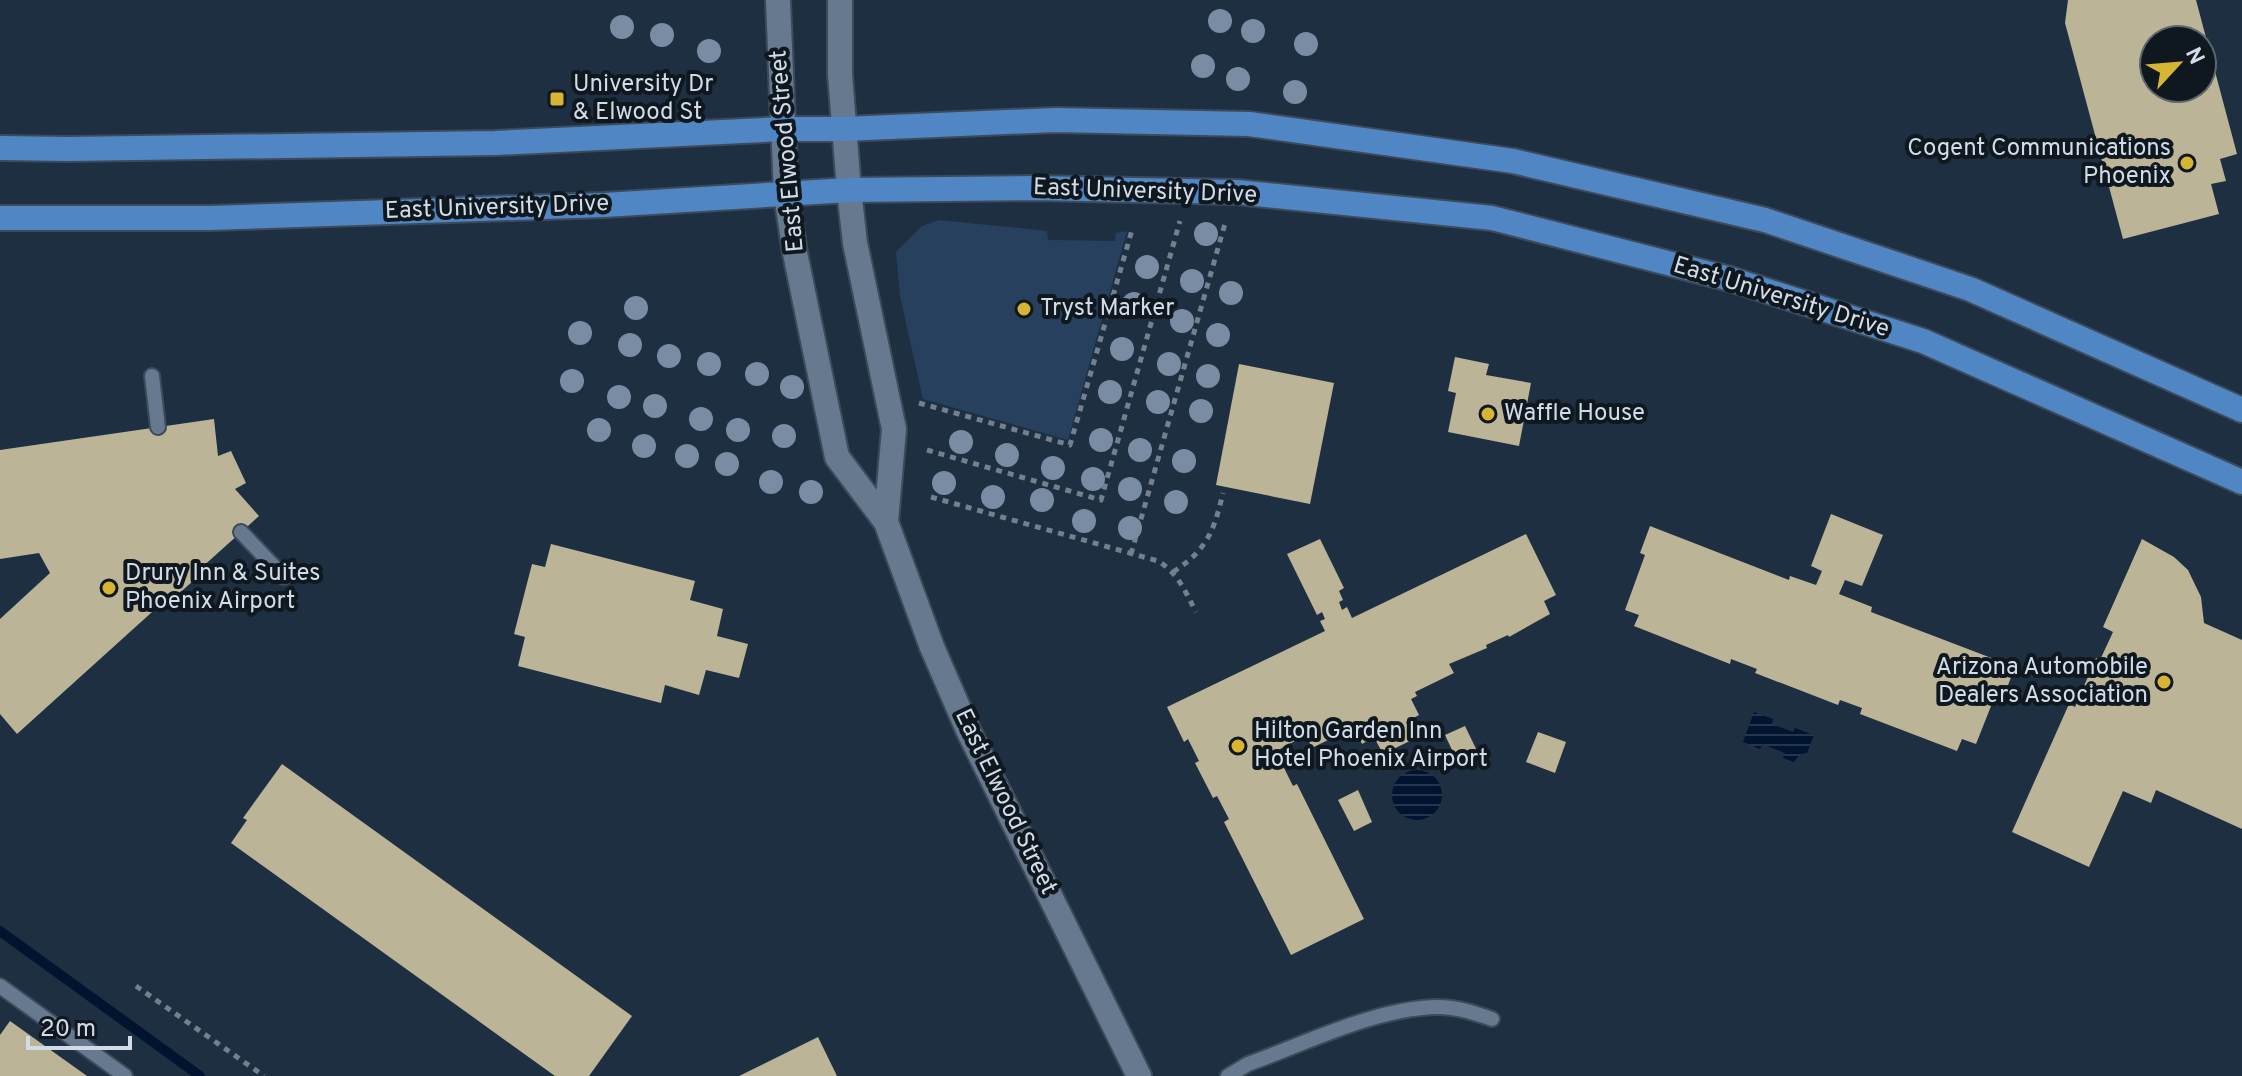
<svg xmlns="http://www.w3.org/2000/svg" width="2242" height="1076" font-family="Overpass,sans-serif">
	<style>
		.grass { fill: #27405e }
		.water { fill: url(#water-rules) }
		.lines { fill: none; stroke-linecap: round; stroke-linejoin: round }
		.stream { stroke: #00132f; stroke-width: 10 }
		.building { fill: #bcb496; fill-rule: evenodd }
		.service-casing { stroke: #3c4a5a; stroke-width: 18 }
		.minor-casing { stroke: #3c4a5a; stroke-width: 28 }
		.primary-casing { stroke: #3c4a5a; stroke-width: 28 }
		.path { stroke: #72808f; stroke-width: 5; stroke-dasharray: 6 6; stroke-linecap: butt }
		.service { stroke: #66798f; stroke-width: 14 }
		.minor { stroke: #66798f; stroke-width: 24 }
		.primary { stroke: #4f86c3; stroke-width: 24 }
		.tree { fill: #798ca3 }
		.poi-dot { fill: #d7b434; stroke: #0f171f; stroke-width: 3 }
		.labels { text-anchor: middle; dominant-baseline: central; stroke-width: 8; stroke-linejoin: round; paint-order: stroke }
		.poi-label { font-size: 24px; fill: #d1dce8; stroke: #0f171f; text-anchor: start }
		.street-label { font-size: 24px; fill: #d1dce8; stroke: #0f171f }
	</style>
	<defs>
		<pattern id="water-rules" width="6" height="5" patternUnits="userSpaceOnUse" patternTransform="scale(2)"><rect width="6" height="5" fill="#00132f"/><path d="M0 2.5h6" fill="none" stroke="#24354d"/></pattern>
	</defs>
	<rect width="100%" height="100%" fill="#1f2f42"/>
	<!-- grass -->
	<polygon class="grass" points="939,220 1047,231 1048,240 1115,241 1116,233 1127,231 1068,440 923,399 900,296 896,252 922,226"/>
	<!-- water -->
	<g class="water">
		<polygon points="1754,712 1773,719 1772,724 1793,732 1795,728 1814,735 1807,753 1800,754 1794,762 1783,758 1785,753 1762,744 1760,749 1743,742"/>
		<circle cx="1417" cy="795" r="25"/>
	</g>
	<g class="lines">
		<!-- stream -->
		<polyline class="stream" points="0,931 200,1076"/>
	</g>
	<!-- building -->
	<g class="building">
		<path d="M 2068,0 L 2196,0 L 2237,154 L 2220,159 L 2226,181 L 2211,184 L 2219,214 L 2123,239 L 2065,23 ZM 2154,40 L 2202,40 L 2202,88 L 2154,88 Z"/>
		<polygon points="1455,357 1489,364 1486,375 1531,383 1519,446 1448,432 1456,393 1448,391"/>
		<polygon points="1239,364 1334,383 1310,504 1216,485"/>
		<polygon points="214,419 218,456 231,451 246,483 235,489 259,516 200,569 203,572 165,606 162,603 17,734 0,714 0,619 50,573 39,553 0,559 0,450"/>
		<polygon points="1831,514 1883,535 1862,586 1845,580 1839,594 1872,607 1871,612 2015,667 2005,693 1997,691 1976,744 1962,739 1957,751 1860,714 1862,708 1840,700 1838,705 1755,673 1757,669 1731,659 1730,664 1634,626 1639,615 1625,610 1645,555 1640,553 1650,526 1789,580 1790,576 1816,585 1822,571 1811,566"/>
		<polygon points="1526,534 1556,595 1544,601 1550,614 1509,637 1508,635 1486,645 1487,648 1449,664 1454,673 1415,692 1417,696 1411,699 1419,715 1406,722 1414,739 1383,754 1374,737 1362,744 1354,727 1312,748 1306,735 1280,749 1287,762 1282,764 1293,786 1297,784 1364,919 1291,955 1224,822 1229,819 1217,796 1213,798 1195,763 1199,761 1188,739 1184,742 1167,707 1325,631 1320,621 1325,619 1322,612 1317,615 1287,554 1320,539 1344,588 1339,591 1343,600 1339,602 1342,610 1347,607 1352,618"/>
		<polygon points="2142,539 2174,557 2188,570 2201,597 2204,623 2242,640 2242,829 2156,790 2151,803 2123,791 2089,867 2012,832 2069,704 2075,707 2096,658 2100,660 2113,632 2103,627"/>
		<polygon points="551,544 695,581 690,600 723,609 717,636 748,644 739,678 706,670 699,695 665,685 661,703 518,666 525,637 514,634 532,564 545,567"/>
		<polygon points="1465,726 1480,757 1460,767 1445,735"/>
		<polygon points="1538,732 1566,742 1555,773 1526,762"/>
		<polygon points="282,764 632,1016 589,1076 555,1076 231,843 247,820 243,818"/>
		<polygon points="1358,790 1372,822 1354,831 1338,800"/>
		<polygon points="10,1021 87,1076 0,1076 0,1035"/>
		<polygon points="818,1037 837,1076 739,1076"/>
	</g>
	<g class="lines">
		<defs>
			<g id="service">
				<polyline points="152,376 158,427"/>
				<polyline points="241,532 284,577"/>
				<polyline points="0,986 125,1076"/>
				<path d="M 1228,1076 L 1248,1064 C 1307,1043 1375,1008 1438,1007 C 1457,1007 1475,1013 1492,1019"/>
			</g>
			<g id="minor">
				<polyline points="778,0 786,195 795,253 837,457 886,522 932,647 968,730 1139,1076"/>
				<polyline points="840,0 840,74 849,190 855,243 894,429 886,522"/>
			</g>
			<g id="primary">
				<polyline points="0,148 68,149 495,143 783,129 844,129 1055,120 1249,124 1513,161 1765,220 1970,289 2242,410"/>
				<polyline points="0,218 210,218 604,205 849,190 1034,188 1237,192 1492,218 1730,279 1923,341 2242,482"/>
			</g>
		</defs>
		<!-- service casing -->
		<use href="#service" class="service-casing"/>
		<!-- minor casing -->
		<use href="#minor" class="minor-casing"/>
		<!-- primary casing -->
		<use href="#primary" class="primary-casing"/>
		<!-- path -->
		<g class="path">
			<polyline points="919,403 1070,445 1132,230"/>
			<polyline points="927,450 1101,500 1180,221"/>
			<path d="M 931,497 L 1158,561 C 1178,573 1185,591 1196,612"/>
			<polyline points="1131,554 1226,220"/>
			<path d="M 1173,572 C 1207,550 1214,531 1223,493"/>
			<polyline points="136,986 264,1076"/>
		</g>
		<!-- service -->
		<use href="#service" class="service"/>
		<!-- minor -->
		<use href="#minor" class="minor"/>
		<!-- primary -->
		<use href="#primary" class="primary"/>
	</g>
	<!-- trees -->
	<g class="tree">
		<circle cx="1220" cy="21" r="12"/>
		<circle cx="622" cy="27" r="12"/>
		<circle cx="1253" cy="31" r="12"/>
		<circle cx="662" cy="35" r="12"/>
		<circle cx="1306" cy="44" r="12"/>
		<circle cx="709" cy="51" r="12"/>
		<circle cx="1203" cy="66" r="12"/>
		<circle cx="1238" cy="79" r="12"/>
		<circle cx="1295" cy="92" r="12"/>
		<circle cx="1206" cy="234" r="12"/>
		<circle cx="1147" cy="267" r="12"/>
		<circle cx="1192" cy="281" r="12"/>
		<circle cx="1231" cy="293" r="12"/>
		<circle cx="1134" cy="304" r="12"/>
		<circle cx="636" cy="308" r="12"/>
		<circle cx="1182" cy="321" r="12"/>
		<circle cx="580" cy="333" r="12"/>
		<circle cx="1218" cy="335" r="12"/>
		<circle cx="630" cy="345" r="12"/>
		<circle cx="1122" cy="349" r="12"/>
		<circle cx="669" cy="356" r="12"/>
		<circle cx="709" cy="364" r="12"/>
		<circle cx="1169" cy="364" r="12"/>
		<circle cx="757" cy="374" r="12"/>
		<circle cx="1208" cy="376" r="12"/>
		<circle cx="572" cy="381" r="12"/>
		<circle cx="792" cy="387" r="12"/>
		<circle cx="1110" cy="392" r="12"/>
		<circle cx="619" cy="397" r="12"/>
		<circle cx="1158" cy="402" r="12"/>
		<circle cx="655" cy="406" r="12"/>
		<circle cx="1201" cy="411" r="12"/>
		<circle cx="701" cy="419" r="12"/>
		<circle cx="599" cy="430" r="12"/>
		<circle cx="738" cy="430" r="12"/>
		<circle cx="784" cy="436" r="12"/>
		<circle cx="1101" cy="440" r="12"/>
		<circle cx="961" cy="442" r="12"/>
		<circle cx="644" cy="446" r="12"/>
		<circle cx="1140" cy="450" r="12"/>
		<circle cx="1007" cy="455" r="12"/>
		<circle cx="687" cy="456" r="12"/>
		<circle cx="1184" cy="461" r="12"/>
		<circle cx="727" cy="464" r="12"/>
		<circle cx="1053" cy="468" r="12"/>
		<circle cx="1093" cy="479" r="12"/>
		<circle cx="771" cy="482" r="12"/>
		<circle cx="944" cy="483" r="12"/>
		<circle cx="1130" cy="489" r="12"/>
		<circle cx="811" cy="492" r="12"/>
		<circle cx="993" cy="497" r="12"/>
		<circle cx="1042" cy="500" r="12"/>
		<circle cx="1176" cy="502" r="12"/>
		<circle cx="1084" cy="521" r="12"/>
		<circle cx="1130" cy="528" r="12"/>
	</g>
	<!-- markers -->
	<g class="poi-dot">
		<rect x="549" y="91" width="16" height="16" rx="4"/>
		<circle cx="2187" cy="163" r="8"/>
		<circle cx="1024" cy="309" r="8"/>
		<circle cx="1488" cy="414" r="8"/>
		<circle cx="109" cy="588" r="8"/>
		<circle cx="2164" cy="682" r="8"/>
		<circle cx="1238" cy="746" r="8"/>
	</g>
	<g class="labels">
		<!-- poi labels -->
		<g class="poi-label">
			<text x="573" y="85">University Dr<tspan x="573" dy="28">&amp; Elwood St</tspan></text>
			<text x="2171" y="149" text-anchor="end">Cogent Communications<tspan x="2171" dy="28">Phoenix</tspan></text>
			<text x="1040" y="309">Tryst Marker</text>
			<text x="1504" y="414">Waffle House</text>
			<text x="125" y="574">Drury Inn &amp; Suites<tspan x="125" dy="28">Phoenix Airport</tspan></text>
			<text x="2148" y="668" text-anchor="end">Arizona Automobile<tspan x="2148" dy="28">Dealers Association</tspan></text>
			<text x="1254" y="732">Hilton Garden Inn<tspan x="1254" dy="28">Hotel Phoenix Airport</tspan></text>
		</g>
		<!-- street labels -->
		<g class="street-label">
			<text transform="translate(788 151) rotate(-95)">East Elwood Street</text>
			<text transform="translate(1145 192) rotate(2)">East University Drive</text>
			<text transform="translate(497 208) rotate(-2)">East University Drive</text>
			<text transform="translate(1781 298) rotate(17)">East University Drive</text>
			<text transform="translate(1005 802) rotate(64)">East Elwood Street</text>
		</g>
	</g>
	<!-- north arrow -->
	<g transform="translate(2178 64) rotate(64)"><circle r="38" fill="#0f171f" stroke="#5d666f" stroke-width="2"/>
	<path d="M0-6L14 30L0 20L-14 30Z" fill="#d7b434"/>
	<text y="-12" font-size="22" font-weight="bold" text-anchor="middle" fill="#d1dce8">N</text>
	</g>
	<!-- scale -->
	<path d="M28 1036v12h102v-12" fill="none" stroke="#d1dce8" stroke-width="4"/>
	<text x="40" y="1036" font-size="24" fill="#d1dce8" stroke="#0f171f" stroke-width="6" paint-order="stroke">20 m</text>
</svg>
